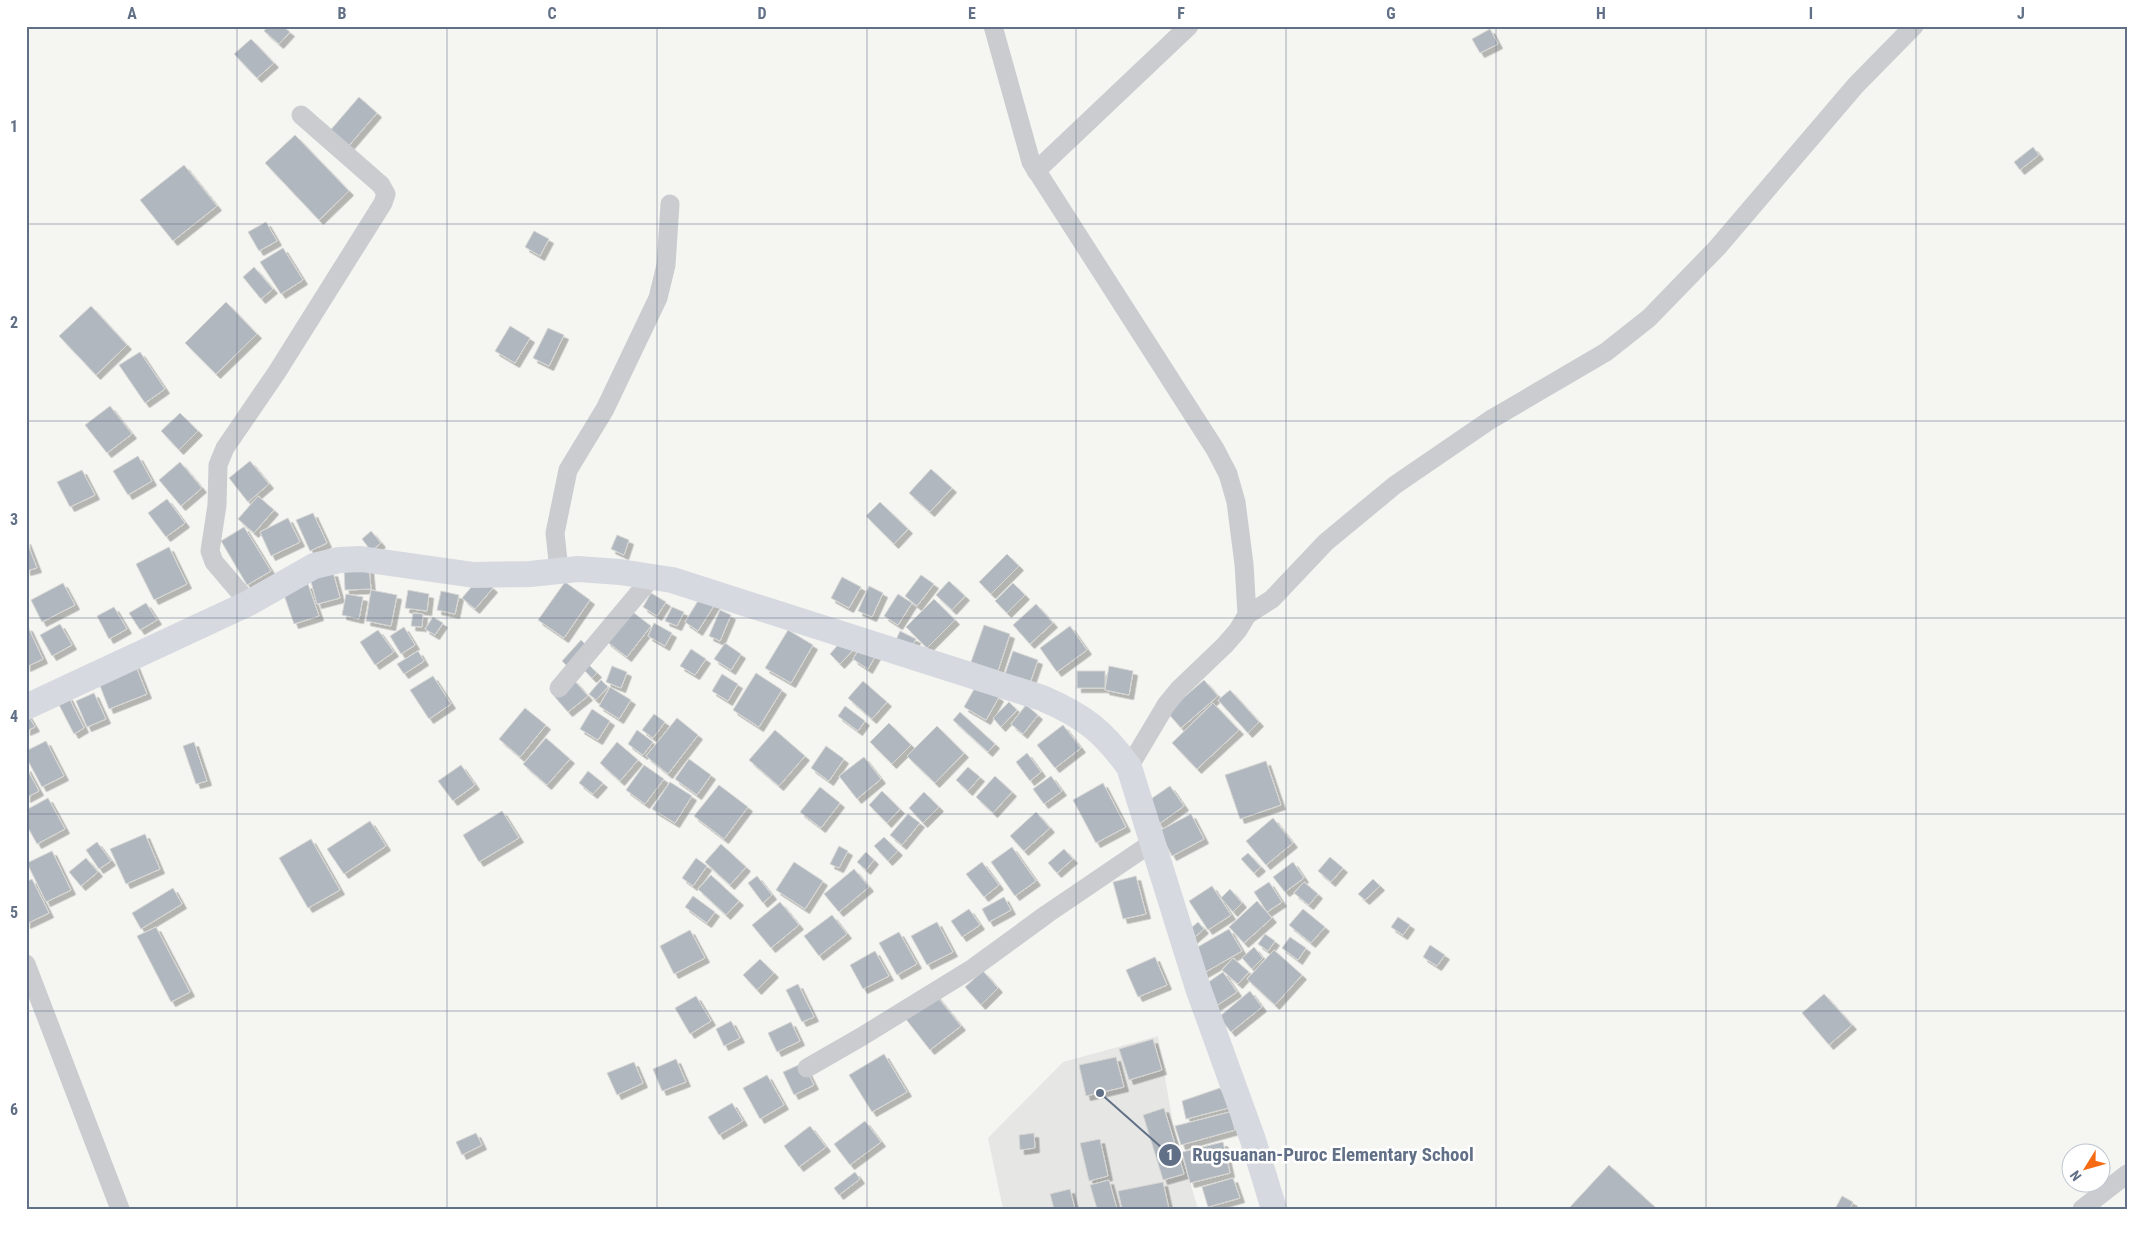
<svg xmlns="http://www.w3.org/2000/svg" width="2153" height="1235" font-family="'Roboto Condensed',sans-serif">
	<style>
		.built { fill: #e6e7e5 }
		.building { fill: #b1b7bf; stroke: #d7d7d4; filter: url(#shadow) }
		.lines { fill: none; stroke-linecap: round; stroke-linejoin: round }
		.street { stroke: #caccd0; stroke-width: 19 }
		.secondary { stroke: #d6d9df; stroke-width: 26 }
		.grid { fill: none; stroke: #617086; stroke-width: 1; stroke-opacity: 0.55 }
		.leader { fill: none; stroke: #617086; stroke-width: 2 }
		.callout-dot { fill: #617086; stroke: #fff; stroke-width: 2 }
		.mark-label { font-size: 15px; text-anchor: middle; font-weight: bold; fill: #fff }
		.callout-label { font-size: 19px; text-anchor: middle; font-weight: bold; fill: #617086; stroke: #fff; stroke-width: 5; stroke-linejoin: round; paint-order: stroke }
		.neatline { fill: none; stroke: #617086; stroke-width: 2 }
		.grid-label { font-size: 16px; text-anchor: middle; font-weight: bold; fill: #617086 }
	</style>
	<defs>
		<filter id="shadow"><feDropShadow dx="4.5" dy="4.5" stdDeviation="0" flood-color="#0004"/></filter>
	</defs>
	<rect width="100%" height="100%" fill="#f5f6f2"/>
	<!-- built -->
	<polygon class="built" points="1158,1036 1173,1124 1198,1209 1003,1209 988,1138 1063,1062"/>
	<!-- building -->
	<g class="building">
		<polygon points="268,26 282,26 290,32 279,44 264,31"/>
		<polygon points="1490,29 1498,44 1480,53 1472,39"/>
		<polygon points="251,39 274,63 257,78 234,54"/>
		<polygon points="359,97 377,113 346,149 328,133"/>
		<polygon points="295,135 349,191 319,220 265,163"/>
		<polygon points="2033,147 2039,155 2020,170 2014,162"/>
		<polygon points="184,165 217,206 173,241 140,200"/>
		<polygon points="266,222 277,241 259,251 248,232"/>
		<polygon points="534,231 549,239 540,256 525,247"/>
		<polygon points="283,248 303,280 281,294 260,262"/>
		<polygon points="254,267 273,289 261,299 243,277"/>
		<polygon points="226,302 257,334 216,374 185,343"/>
		<polygon points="91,306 127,345 96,375 59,336"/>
		<polygon points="510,326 530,338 515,363 495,351"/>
		<polygon points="548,328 564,335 549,366 533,358"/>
		<polygon points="140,352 165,389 145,403 119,365"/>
		<polygon points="110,406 132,434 107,453 85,425"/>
		<polygon points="180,413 198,431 179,450 161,431"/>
		<polygon points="138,456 152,481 128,495 113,471"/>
		<polygon points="250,461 269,484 248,502 229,478"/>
		<polygon points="180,462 202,488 181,506 159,480"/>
		<polygon points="931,469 952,488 930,512 909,493"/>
		<polygon points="82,470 95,495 70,507 57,482"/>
		<polygon points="258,496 274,510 254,533 238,519"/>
		<polygon points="167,499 185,523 166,537 148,513"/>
		<polygon points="880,502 908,529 894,544 866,516"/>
		<polygon points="313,513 327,543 310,551 296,520"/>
		<polygon points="288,518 300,542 271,556 260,532"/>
		<polygon points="244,527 271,571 247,585 221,541"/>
		<polygon points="371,531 381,543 371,551 362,539"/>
		<polygon points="617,535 629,540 624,555 611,549"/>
		<polygon points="26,540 37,568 26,571"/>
		<polygon points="169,547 187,584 154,600 136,564"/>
		<polygon points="1007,554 1019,566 991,594 979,582"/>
		<polygon points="369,567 371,589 345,590 344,568"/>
		<polygon points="333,572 340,598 317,604 310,578"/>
		<polygon points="921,575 934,584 917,606 905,596"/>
		<polygon points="480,577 493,588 475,609 462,598"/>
		<polygon points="842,577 861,587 849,608 831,598"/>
		<polygon points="949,581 965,596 952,610 936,595"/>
		<polygon points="565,582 590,600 564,638 538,620"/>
		<polygon points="63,583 75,605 42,622 31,600"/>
		<polygon points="1013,583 1025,595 1007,613 995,601"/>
		<polygon points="308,584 319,616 294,624 283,592"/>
		<polygon points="869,586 883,593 872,617 858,611"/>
		<polygon points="371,590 397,595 391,626 366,621"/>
		<polygon points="408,590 429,594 427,611 405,608"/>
		<polygon points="441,591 459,595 455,614 437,610"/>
		<polygon points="651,593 666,602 657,616 643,607"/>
		<polygon points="346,594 363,597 359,619 342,615"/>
		<polygon points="898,594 912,603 898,625 884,616"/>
		<polygon points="701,596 715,604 698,631 685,622"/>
		<polygon points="934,599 955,620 927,648 906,627"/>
		<polygon points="146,603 157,620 140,630 129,613"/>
		<polygon points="1036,604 1053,623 1030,644 1013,625"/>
		<polygon points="114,607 127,629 109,639 97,616"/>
		<polygon points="672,607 684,612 677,626 665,621"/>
		<polygon points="630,610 651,626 627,657 606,641"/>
		<polygon points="720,610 731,615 720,641 709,636"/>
		<polygon points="413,613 423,614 422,627 411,626"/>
		<polygon points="433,617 443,623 435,635 425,629"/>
		<polygon points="654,623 672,633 665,646 648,636"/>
		<polygon points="60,624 72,645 52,656 40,635"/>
		<polygon points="984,625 1010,634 998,671 971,662"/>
		<polygon points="1070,626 1087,650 1057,672 1040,648"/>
		<polygon points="26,627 28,627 43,659 26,667"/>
		<polygon points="404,627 415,645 401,654 390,636"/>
		<polygon points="378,630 394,652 375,665 360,642"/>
		<polygon points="788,630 813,645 791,683 765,668"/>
		<polygon points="900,631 916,639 911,648 896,640"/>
		<polygon points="844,638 855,648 840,664 830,654"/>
		<polygon points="581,640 591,650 572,671 562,661"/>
		<polygon points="725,643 741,654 731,670 714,659"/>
		<polygon points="861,646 876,655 868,669 853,659"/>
		<polygon points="691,649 706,659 695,675 680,666"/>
		<polygon points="418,651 424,661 404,674 397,664"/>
		<polygon points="1013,651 1038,660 1030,683 1005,674"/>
		<polygon points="135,664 147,694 109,709 97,678"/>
		<polygon points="589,665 597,673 592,678 584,670"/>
		<polygon points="612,666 627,672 621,688 606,682"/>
		<polygon points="1109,666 1133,671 1129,695 1105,690"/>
		<rect x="1077" y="671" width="28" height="17"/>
		<polygon points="756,673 782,690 759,727 733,710"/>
		<polygon points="722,674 738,684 728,701 712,691"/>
		<polygon points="433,676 451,704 429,719 410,690"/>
		<polygon points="573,679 588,696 568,712 554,696"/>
		<polygon points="601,680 608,687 596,700 589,694"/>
		<polygon points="1204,680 1218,696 1181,728 1167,712"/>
		<polygon points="863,681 887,702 872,719 848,698"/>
		<polygon points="977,684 999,697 986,720 964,707"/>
		<polygon points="610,687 631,700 619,719 599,706"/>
		<polygon points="1230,690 1259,722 1248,733 1218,700"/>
		<polygon points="94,693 106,719 87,727 76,701"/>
		<polygon points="68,696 84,728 74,734 57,701"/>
		<polygon points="1009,702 1017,710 1001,727 993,718"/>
		<polygon points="1213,703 1239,730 1197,769 1172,743"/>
		<polygon points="1026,705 1038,715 1023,734 1011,724"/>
		<polygon points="845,706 865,721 858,731 838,716"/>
		<polygon points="525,708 546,725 520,757 499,739"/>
		<polygon points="592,709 610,721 598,740 580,729"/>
		<polygon points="26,712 35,727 26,731"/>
		<polygon points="960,712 995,744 988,752 953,720"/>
		<polygon points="654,714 665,722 653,738 642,730"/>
		<polygon points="677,718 698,735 668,774 646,756"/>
		<polygon points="889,723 911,745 892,764 870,742"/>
		<polygon points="1063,725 1081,748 1055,768 1037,745"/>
		<polygon points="937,726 964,753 935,783 907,756"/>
		<polygon points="637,730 653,742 643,755 628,744"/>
		<polygon points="775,730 805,756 779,786 749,760"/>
		<polygon points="546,738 570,759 547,785 523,764"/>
		<polygon points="46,741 64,776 42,787 26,757 26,751"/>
		<polygon points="194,742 207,781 196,784 183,746"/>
		<polygon points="617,742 638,760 620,781 600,763"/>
		<polygon points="826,746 844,759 829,781 811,768"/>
		<polygon points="1027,753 1041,772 1030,781 1016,762"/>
		<polygon points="864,757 881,779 857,799 839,776"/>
		<polygon points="689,759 711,775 697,795 675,779"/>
		<polygon points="1266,761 1281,805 1240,819 1225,775"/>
		<polygon points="461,765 475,785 453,801 438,781"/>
		<polygon points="644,765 664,779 645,804 626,790"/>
		<polygon points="26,767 39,791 26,798"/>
		<polygon points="968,767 980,777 968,791 956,780"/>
		<polygon points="588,771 603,783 593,794 579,783"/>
		<polygon points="995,776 1012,792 993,813 976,797"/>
		<polygon points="1051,776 1062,791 1044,804 1033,789"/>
		<polygon points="670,782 692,796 675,823 652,809"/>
		<polygon points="1103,783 1126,827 1096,843 1073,800"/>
		<polygon points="719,785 748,807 724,839 694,816"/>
		<polygon points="1170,786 1184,806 1159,824 1145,803"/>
		<polygon points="820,787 840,803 821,828 800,812"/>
		<polygon points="882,791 900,809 887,823 869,805"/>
		<polygon points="924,792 939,807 923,823 909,808"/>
		<polygon points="48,798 65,829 37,844 26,824 26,810"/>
		<polygon points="502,811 519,838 479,862 463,835"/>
		<polygon points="1036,812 1050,828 1024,851 1010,836"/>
		<polygon points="908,814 920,823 902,845 890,835"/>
		<polygon points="1191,814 1204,839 1172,856 1159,831"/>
		<polygon points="1273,818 1293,843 1266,865 1246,841"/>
		<polygon points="370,821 386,846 344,874 327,849"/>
		<polygon points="145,834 160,869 126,884 110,849"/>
		<polygon points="884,837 898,851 888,861 874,846"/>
		<polygon points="311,839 340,890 308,908 279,858"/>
		<polygon points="97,842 111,861 99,869 86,850"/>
		<polygon points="721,844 746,867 730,885 705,862"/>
		<polygon points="839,846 848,851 839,868 830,864"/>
		<polygon points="1012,847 1036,881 1015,896 991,862"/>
		<polygon points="1064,849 1073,859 1057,873 1048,863"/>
		<polygon points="52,851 71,890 46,902 27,863"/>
		<polygon points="866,852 874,860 866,870 857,862"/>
		<polygon points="1248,853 1261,867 1254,873 1241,859"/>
		<polygon points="1330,857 1343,868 1331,882 1318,871"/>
		<polygon points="86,858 98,872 81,886 69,872"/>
		<polygon points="696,858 707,866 693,886 682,878"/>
		<polygon points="794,862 823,881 805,909 776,890"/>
		<polygon points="982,862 999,885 984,897 966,874"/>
		<polygon points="1293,862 1304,878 1285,892 1273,877"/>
		<polygon points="854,869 869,887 839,912 824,894"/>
		<polygon points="711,875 739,901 726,915 698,889"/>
		<polygon points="757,876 772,895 763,903 748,883"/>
		<polygon points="1136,876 1146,914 1123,919 1113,882"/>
		<polygon points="32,879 49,913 26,924 26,882"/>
		<polygon points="1373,879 1380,886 1365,900 1358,894"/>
		<polygon points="1269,882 1282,902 1267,912 1254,892"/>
		<polygon points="1304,882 1318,894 1309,905 1294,893"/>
		<polygon points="1212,886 1231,915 1208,930 1189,901"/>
		<polygon points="173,888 182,904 141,929 132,913"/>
		<polygon points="1230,889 1242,903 1233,912 1221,898"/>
		<polygon points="693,896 715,912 707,923 685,907"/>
		<polygon points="1004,897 1011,910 989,922 982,909"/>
		<polygon points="1257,901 1272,918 1244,943 1229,927"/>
		<polygon points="780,902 799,925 771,948 752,925"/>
		<polygon points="969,909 980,925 962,937 951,921"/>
		<polygon points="1303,909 1325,927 1311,943 1289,925"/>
		<polygon points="832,915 847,934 819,956 804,936"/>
		<polygon points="1398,917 1410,925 1403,935 1391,927"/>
		<polygon points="937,922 953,952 927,965 911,936"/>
		<polygon points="1198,922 1204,929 1189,942 1183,935"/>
		<polygon points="156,927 190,992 171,1002 137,936"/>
		<polygon points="1229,929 1242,951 1202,974 1189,952"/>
		<polygon points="690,930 705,958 674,974 660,946"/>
		<polygon points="899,932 917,964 897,975 879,943"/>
		<polygon points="1265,934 1275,941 1268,951 1258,944"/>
		<polygon points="1290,937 1306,948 1298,960 1282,948"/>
		<polygon points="1430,945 1445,955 1437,966 1423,957"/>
		<polygon points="1254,947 1263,958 1252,969 1242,958"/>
		<polygon points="1274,950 1302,975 1275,1005 1247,979"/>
		<polygon points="875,951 889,976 863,989 850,965"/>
		<polygon points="1155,957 1167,985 1138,997 1126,970"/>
		<polygon points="1233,958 1249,972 1238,984 1222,970"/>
		<polygon points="760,959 774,973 757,990 743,975"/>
		<polygon points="983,971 998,988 981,1005 965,987"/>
		<polygon points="1223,972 1237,992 1213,1008 1200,988"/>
		<polygon points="798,984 814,1017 802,1022 786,990"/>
		<polygon points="1250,991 1262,1007 1231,1032 1219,1017"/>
		<polygon points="935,994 961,1026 930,1050 905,1018"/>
		<polygon points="1824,994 1852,1025 1829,1045 1802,1013"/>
		<polygon points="696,996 711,1021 690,1034 675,1008"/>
		<polygon points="731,1021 740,1038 724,1046 716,1029"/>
		<polygon points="791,1022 800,1041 777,1052 768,1033"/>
		<polygon points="1153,1039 1162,1070 1129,1080 1119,1049"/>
		<polygon points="884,1054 907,1092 872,1112 849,1075"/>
		<polygon points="1116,1057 1124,1087 1086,1096 1079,1065"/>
		<polygon points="676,1059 686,1082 662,1091 653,1069"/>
		<polygon points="634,1062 643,1083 617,1095 607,1073"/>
		<polygon points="803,1063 814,1085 794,1095 783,1072"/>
		<polygon points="767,1075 784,1105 760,1119 743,1088"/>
		<polygon points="1220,1088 1232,1107 1186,1119 1182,1101"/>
		<polygon points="732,1103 743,1121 719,1135 708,1117"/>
		<polygon points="1164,1108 1184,1174 1163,1180 1143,1115"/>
		<polygon points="1230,1112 1235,1130 1181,1145 1175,1126"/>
		<polygon points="865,1121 881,1142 850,1165 834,1144"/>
		<polygon points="810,1126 826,1147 799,1167 784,1146"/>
		<polygon points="476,1133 482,1145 462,1155 456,1142"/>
		<polygon points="1034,1133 1035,1148 1020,1150 1019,1135"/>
		<polygon points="1100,1139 1108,1176 1089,1181 1080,1143"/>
		<polygon points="1223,1142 1230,1173 1190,1183 1182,1152"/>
		<polygon points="1609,1165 1657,1209 1572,1209 1570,1207"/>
		<polygon points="855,1172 860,1179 839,1195 834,1188"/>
		<polygon points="1233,1178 1240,1198 1208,1207 1202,1187"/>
		<polygon points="1109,1180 1117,1209 1097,1209 1090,1185"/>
		<polygon points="1163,1182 1169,1209 1122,1209 1118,1191"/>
		<polygon points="1070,1189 1075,1209 1054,1209 1050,1194"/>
		<polygon points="1842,1196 1853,1202 1850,1209 1835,1209"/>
	</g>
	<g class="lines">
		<!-- street -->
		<g class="street">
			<polyline points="993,26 1031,162 1215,449 1228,474 1236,502 1244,564 1247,615 1238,630 1225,645 1179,689 1166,705 1129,767"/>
			<polyline points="1036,171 1189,26"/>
			<polyline points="559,570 555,533 568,470 605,409 658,298 666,265 670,204"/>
			<polyline points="249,603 214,562 210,551 217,505 218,465 225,448 277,372 383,203 386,194 381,185 301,115"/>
			<polyline points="1247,615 1272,599 1326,542 1395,485 1490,420 1606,352 1649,318 1717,248 1856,85 1914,26"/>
			<polyline points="559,688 653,576"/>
			<polyline points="26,964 120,1209"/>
			<polyline points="807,1068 861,1037 973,968 1047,914 1153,842"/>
			<polyline points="2082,1209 2127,1174"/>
		</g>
		<!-- secondary -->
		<path class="secondary" d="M 26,707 L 249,603 L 314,566 L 339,560 L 361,559 L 474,575 L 530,574 L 578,569 L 620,572 L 672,580 L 1042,698 C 1084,716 1103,731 1129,767 L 1198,988 L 1253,1140 L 1274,1209"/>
	</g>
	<!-- grid -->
	<path class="grid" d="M 237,26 L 237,1209M 447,26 L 447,1209M 657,26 L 657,1209M 867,26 L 867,1209M 1076,26 L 1076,1209M 1286,26 L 1286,1209M 1496,26 L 1496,1209M 1706,26 L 1706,1209M 1916,26 L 1916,1209M 26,224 L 2127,224M 26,421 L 2127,421M 26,618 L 2127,618M 26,814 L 2127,814M 26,1011 L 2127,1011"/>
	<!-- callouts -->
	<path class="leader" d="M1100 1093L1170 1155"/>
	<g class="callout-dot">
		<circle cx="1100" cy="1093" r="5"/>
		<circle cx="1170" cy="1155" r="12"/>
	</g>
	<g class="mark-label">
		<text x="1170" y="1160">1</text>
	</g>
	<g class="callout-label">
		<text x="1333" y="1161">Rugsuanan-Puroc Elementary School</text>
	</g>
	<!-- border -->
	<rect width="2153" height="1235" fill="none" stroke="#ffffff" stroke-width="55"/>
	<!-- north arrow -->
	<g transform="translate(2086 1168) rotate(233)"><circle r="24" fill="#ffffff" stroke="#c0c6cf"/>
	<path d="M0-4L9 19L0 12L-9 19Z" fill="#f66a12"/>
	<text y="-8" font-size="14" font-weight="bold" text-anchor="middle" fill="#617086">N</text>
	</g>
	<rect x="28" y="28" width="2098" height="1180" class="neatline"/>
	<g class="grid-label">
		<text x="132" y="19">A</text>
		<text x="342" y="19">B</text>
		<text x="552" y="19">C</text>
		<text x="762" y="19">D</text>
		<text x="972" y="19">E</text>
		<text x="1181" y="19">F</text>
		<text x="1391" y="19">G</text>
		<text x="1601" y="19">H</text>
		<text x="1811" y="19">I</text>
		<text x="2021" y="19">J</text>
		<text x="14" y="132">1</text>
		<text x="14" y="328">2</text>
		<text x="14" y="525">3</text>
		<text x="14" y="722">4</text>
		<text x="14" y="918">5</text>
		<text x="14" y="1115">6</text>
	</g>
</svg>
